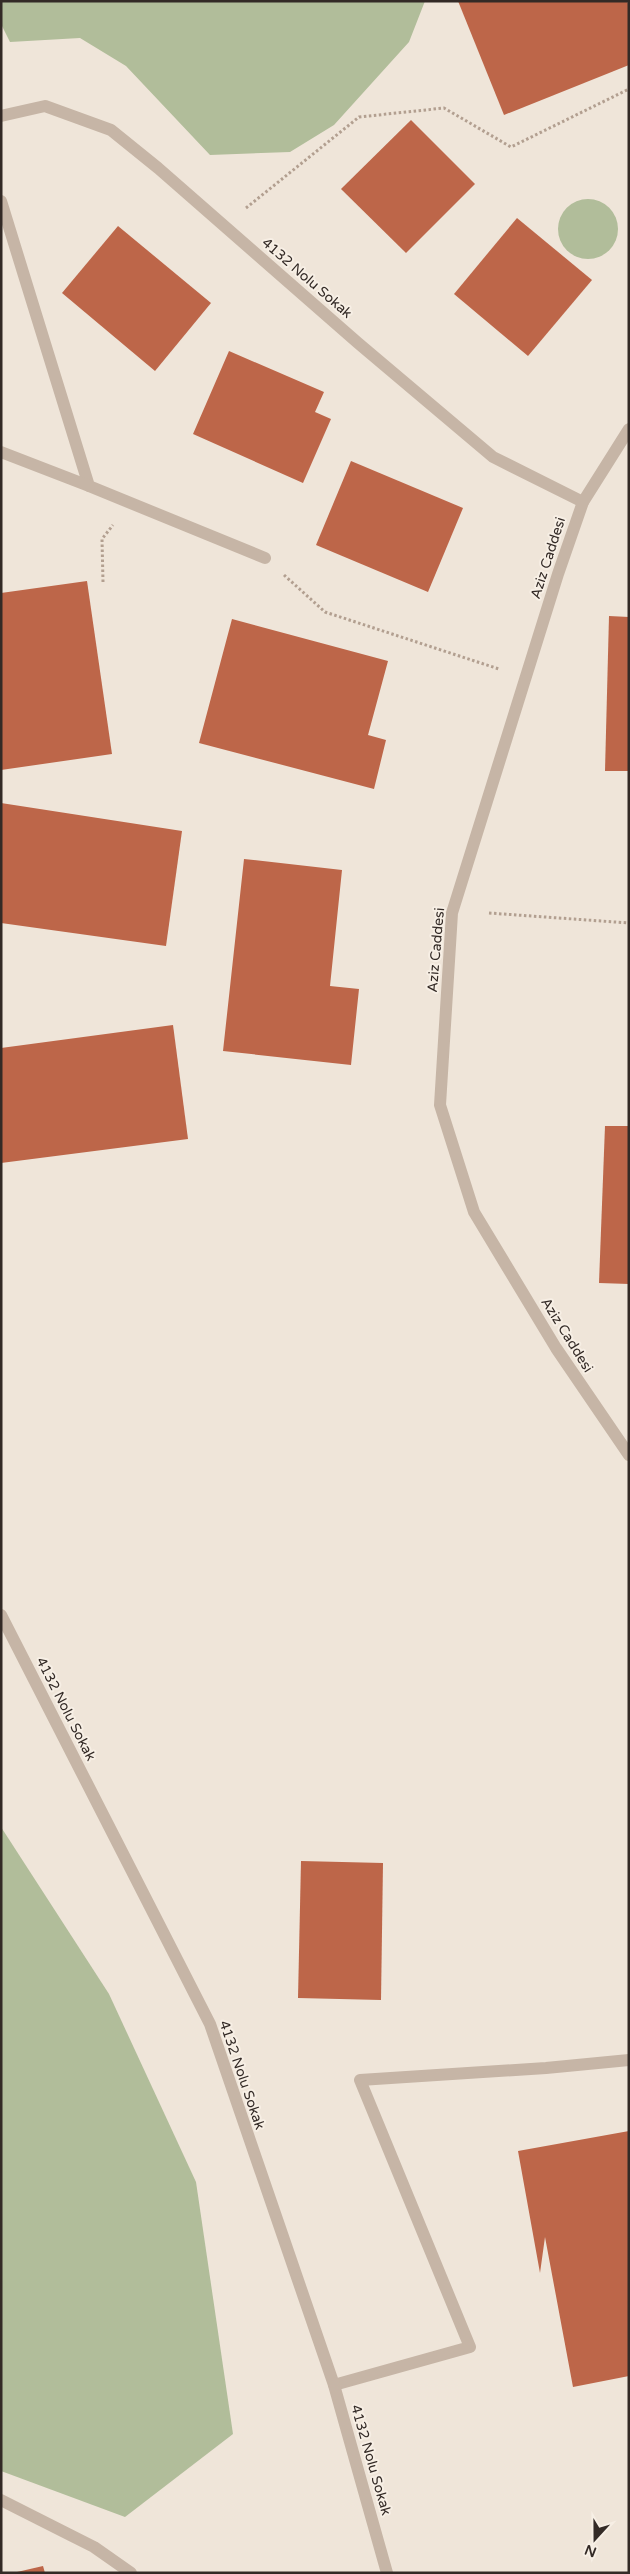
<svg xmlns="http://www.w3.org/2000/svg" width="630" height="2574" font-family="'Varela Round',sans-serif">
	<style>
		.green { fill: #b1bd9a }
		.building { fill: #bd6649 }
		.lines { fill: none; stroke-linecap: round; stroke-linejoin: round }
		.path { stroke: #b29f90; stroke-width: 3; stroke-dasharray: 2.5 2.5; stroke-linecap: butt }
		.lane { stroke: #c6b5a6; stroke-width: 12 }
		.street { stroke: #c6b5a6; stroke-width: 12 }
		.labels { text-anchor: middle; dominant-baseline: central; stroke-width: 4; stroke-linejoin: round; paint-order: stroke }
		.street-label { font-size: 14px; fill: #332a26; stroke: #f7efe5 }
	</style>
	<rect width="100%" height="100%" fill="#efe5d9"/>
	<!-- green -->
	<g class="green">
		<polygon points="1,1 425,1 409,42 334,125 290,152 210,155 126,66 80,38 10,42 1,24"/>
		<circle cx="588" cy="229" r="30"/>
		<polygon points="1,1827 109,1994 196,2182 233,2434 125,2517 1,2471"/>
	</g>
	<!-- building -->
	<g class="building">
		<polygon points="458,1 627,1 629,6 629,65 504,115"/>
		<polygon points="411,120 475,184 406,253 341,189"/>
		<polygon points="517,218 592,280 528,356 454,294"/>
		<polygon points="118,226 211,303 155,371 62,293"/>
		<polygon points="229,351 324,392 315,412 331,419 303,483 193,434"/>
		<polygon points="351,461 463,508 428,592 316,545"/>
		<polygon points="87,581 112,754 1,770 1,593"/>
		<polygon points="609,616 629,617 629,771 605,771"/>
		<polygon points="232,619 388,661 368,735 386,740 374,789 199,743"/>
		<polygon points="1,803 182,831 166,946 1,923"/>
		<polygon points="244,859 342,870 330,986 359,989 351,1065 223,1051"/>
		<polygon points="173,1025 188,1139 1,1163 1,1048"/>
		<polygon points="605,1126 629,1126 629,1284 599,1283"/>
		<polygon points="301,1861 383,1863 381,2000 298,1998"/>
		<polygon points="629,2131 629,2376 573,2387 545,2237 540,2273 518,2151"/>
		<polygon points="43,2566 45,2573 17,2573 17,2572"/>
	</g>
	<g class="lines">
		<!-- path -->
		<g class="path">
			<polyline points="246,208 359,117 444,108 511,147 629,89"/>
			<polyline points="284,575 325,612 499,669"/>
			<polyline points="103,582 102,539 113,525"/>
			<polyline points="489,913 629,923"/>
		</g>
		<!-- lane -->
		<g class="lane">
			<polyline points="1,201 89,486 265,558"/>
			<polyline points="1,452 89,486"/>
			<polyline points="334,2385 470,2347 360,2080 546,2068 629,2060"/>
		</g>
		<!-- street -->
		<g class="street">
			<polyline points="1,116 45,106 111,130 158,168 358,343 493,457 583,502"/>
			<polyline points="629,429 583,502 558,574 452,913 440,1105 474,1212 556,1348 629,1455"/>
			<polyline points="1,1615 210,2024 334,2385 387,2573"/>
			<polyline points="1,2500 94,2547 131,2573"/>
		</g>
	</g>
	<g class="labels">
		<!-- street labels -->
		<g class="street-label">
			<text transform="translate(307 278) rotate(41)">4132 Nolu Sokak</text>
			<text transform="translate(548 558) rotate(-72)">Aziz Caddesi</text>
			<text transform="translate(436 950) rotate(-85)">Aziz Caddesi</text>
			<text transform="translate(567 1335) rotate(58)">Aziz Caddesi</text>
			<text transform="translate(66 1709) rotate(63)">4132 Nolu Sokak</text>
			<text transform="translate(242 2075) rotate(71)">4132 Nolu Sokak</text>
			<text transform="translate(371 2460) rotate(74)">4132 Nolu Sokak</text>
		</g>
	</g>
	<!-- border -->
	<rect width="630" height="2574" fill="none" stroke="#332a26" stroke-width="5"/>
	<!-- north arrow -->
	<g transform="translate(595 2539) rotate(201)" stroke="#f7efe5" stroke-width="4" paint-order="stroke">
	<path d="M0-4L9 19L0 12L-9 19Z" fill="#332a26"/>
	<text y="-8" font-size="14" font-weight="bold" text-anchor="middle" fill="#332a26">N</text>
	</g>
</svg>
